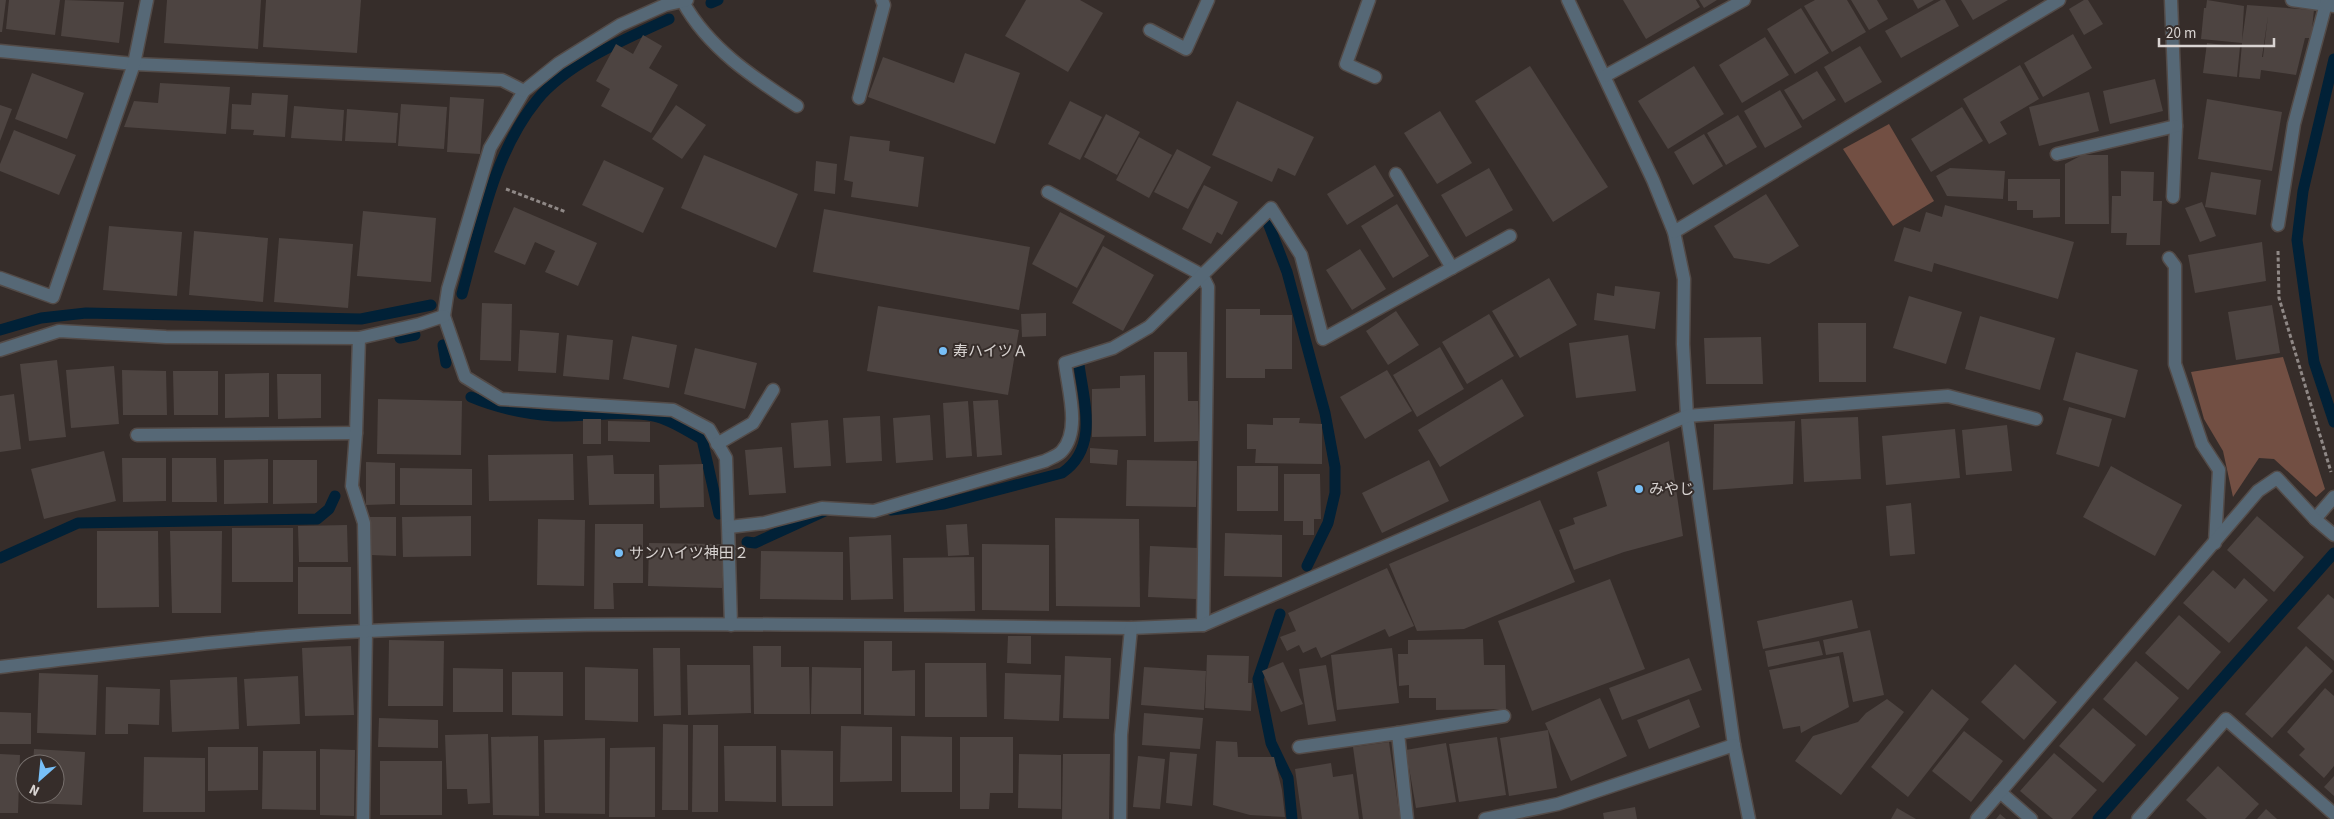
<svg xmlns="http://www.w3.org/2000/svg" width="2334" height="819" font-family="'Source Sans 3','Noto Sans JP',sans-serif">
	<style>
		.green { fill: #724f43 }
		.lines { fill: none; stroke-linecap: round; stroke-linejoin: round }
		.stream { stroke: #012137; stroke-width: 11 }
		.building { fill: #4d4441; fill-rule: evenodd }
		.lane-casing { stroke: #534b48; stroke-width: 15 }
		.street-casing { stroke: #534b48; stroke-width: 15 }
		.path { stroke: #8f8886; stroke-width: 3; stroke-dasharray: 4 2.5; stroke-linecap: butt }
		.lane { stroke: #566876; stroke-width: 12 }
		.street { stroke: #566876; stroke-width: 12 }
		.poi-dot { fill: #77bff7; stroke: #362d2a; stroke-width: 2 }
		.labels { text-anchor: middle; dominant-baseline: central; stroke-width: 4; stroke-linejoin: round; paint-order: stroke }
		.poi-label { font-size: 15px; fill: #d9d4d2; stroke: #362d2a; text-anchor: start }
	</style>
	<rect width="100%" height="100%" fill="#362d2a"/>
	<!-- green -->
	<g class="green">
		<polygon points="1889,124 1934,201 1893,226 1843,149"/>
		<polygon points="2283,357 2325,489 2316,497 2274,459 2259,458 2233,497 2223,451 2204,419 2191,372"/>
	</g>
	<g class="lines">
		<!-- stream -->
		<g class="stream">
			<polyline points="711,3 718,0"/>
			<polyline points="2334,59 2303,191 2297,240 2314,362 2334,422"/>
			<polyline points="1265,215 1287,272 1325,413 1335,467 1335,493 1328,523 1307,566"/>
			<path d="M 462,294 C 480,229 493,154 537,100 C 566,64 627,38 669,19"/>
			<polyline points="0,330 41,318 86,313 361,319 431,305"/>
			<polyline points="400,338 415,335"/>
			<polyline points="443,345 446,363"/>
			<path d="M 471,397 C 497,408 526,414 554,416 C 587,417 621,410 654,416 C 670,419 687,431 702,439 L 719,514"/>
			<path d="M 891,510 L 944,504 L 1062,473 C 1099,448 1084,402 1079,365"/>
			<polyline points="747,542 755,543 827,510"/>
			<polyline points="0,558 78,523 317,519 329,509 335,496"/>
			<polyline points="1280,614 1258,679 1271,743 1288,778 1292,819"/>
			<polyline points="2098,819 2334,553"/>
		</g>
	</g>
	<!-- building -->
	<g class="building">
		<polygon points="0,0 6,0 2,32 0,32"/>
		<polygon points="9,0 60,0 55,35 6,29"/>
		<polygon points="65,0 124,2 119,43 61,36"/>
		<polygon points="167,0 261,0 258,49 164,43"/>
		<polygon points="266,0 361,0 357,53 263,47"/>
		<polygon points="1026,0 1080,0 1103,13 1068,72 1005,36"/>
		<polygon points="1623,0 1696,0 1700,7 1646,39"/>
		<polygon points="1699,0 1717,0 1704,8"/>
		<polygon points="1815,0 1847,0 1866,32 1832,52 1804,6"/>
		<polygon points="1851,0 1877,0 1888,19 1869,30"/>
		<polygon points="1913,0 1934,0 1918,9"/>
		<polygon points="1941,0 1945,0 1959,26 1901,58 1885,31"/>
		<polygon points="1961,0 2008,0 1973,20"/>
		<polygon points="2084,0 2088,0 2103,24 2084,35 2069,9"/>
		<path d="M 2207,0 L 2244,6 L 2242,41 L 2247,5 L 2314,10 L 2311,38 L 2305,38 L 2296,75 L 2261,70 L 2260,79 L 2239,77 L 2242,43 L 2201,39 L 2204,8 L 2206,8 ZM 2268,16 L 2263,57 L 2262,57 Z"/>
		<polygon points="1801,8 1829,53 1795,74 1767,29"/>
		<polygon points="2073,34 2092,68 2043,97 2024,63"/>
		<polygon points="643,35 662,46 649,68 678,85 651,133 601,106 610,89 596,81 616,44 633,54"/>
		<polygon points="1765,37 1789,75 1742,103 1719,65"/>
		<polygon points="2207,43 2240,47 2237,77 2203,73"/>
		<polygon points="1860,46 1882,82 1845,103 1824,67"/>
		<polygon points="965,53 1020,73 995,144 868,97 883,57 954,83"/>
		<polygon points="2020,65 2039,99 2000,122 2007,134 1989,144 1963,99"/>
		<polygon points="1530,66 1608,187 1553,222 1475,101"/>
		<polygon points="1694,66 1724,114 1668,149 1638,101"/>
		<polygon points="1817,71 1836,100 1803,120 1784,90"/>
		<polygon points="32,73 84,93 67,139 15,119"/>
		<polygon points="2155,79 2163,111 2110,124 2103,91"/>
		<polygon points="160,83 230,87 226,134 124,127 134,101 158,103"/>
		<polygon points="1780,90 1802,127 1765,148 1744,111"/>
		<polygon points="2089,92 2099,131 2039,146 2029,107"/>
		<polygon points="252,93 288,95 285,137 253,135 254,130 231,129 232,104 251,105"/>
		<polygon points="450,97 484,99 480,154 447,152"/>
		<polygon points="2207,99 2282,112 2272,171 2198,159"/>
		<polygon points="1070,101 1102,117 1080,160 1048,144"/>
		<polygon points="1237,101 1314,137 1295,176 1278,168 1272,182 1212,155"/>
		<polygon points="401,104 447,107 444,149 398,146"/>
		<polygon points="0,105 12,109 0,141"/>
		<polygon points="676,105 706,125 682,159 652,139"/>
		<polygon points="294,106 344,110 342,141 291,138"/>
		<polygon points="1962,107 1983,141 1931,172 1911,139"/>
		<polygon points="347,109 398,113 396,143 345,141"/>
		<polygon points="1440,111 1472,163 1437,184 1404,133"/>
		<polygon points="1106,114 1140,132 1117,175 1084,157"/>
		<polygon points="1738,115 1757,147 1726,165 1707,133"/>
		<polygon points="14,130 76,155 59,195 0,171 0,164"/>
		<polygon points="1704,134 1723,166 1693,185 1674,152"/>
		<polygon points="850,136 890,141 889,151 924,157 918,207 851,197 853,182 844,180"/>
		<polygon points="1139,137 1172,155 1149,198 1116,180"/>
		<polygon points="1177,149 1211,167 1188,209 1154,192"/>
		<polygon points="704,155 798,194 776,248 681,208"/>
		<polygon points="2082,155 2108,155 2109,224 2065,224 2065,164"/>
		<polygon points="604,160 664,188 643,233 582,205"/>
		<polygon points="816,161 837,164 835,194 814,191"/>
		<polygon points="1375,165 1394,196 1347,225 1327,194"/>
		<polygon points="1489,168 1513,210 1466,237 1441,195"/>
		<polygon points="1950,168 2005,171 2003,199 1947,196 1936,176"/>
		<polygon points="2121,171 2154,172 2153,201 2162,201 2160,245 2126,245 2127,233 2111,233 2112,196 2121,196"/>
		<polygon points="2211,172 2261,180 2256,215 2205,207"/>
		<polygon points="2008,179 2060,179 2060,217 2033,218 2033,210 2017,210 2017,201 2008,201"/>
		<polygon points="1204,185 1238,202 1222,235 1217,232 1211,244 1182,229"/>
		<polygon points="1766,194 1799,246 1769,264 1734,258 1714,226"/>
		<polygon points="2202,202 2216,236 2200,242 2185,208"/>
		<polygon points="1397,204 1429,256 1393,278 1361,226"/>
		<polygon points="1945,205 2074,242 2058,299 1934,263 1932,272 1894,261 1904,227 1920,232 1926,212 1942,217"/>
		<polygon points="514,207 597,243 578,286 545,272 555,251 535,242 525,265 494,252"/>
		<polygon points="824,209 1030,247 1019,310 813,272"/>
		<polygon points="363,211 436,218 431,282 357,276"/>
		<polygon points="1060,212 1105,236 1077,288 1032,264"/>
		<polygon points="109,226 182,232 177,296 103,290"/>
		<polygon points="194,231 268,238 263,302 189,295"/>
		<polygon points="279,238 353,244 348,308 274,302"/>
		<polygon points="2262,242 2266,281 2195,293 2188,255"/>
		<polygon points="1103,246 1154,275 1123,331 1072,303"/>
		<polygon points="1360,249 1386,289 1352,310 1326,270"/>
		<polygon points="1549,278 1577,325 1520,358 1492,311"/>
		<polygon points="1615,286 1660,292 1655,329 1594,320 1597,293 1614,296"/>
		<polygon points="1909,296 1962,312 1946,364 1893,348"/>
		<polygon points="482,303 512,304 511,361 480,360"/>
		<polygon points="2272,305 2280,353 2236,360 2228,312"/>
		<polygon points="878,306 1019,330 1008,395 867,371"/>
		<polygon points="1226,309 1260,309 1260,315 1292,315 1292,369 1265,369 1265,378 1226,378"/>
		<polygon points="1396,311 1419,345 1388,365 1366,331"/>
		<polygon points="1046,313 1046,336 1022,337 1021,314"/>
		<polygon points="1489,314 1514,356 1467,384 1442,342"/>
		<polygon points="1980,316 2055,338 2040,390 1965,369"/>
		<polygon points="1818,323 1866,323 1866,382 1819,382"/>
		<polygon points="520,330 559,333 556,373 518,371"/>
		<polygon points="567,335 613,340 609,380 563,376"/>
		<polygon points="1628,335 1636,391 1576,398 1569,343"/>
		<polygon points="632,336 677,345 669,388 623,379"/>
		<polygon points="1761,337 1763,384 1706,384 1704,338"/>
		<polygon points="1440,347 1464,389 1417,417 1393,375"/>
		<polygon points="695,348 757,363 745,409 684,394"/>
		<polygon points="1154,352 1187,352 1188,401 1198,401 1198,441 1154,442"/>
		<polygon points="2076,352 2138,370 2125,418 2063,400"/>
		<polygon points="57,360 66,437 29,441 20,364"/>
		<polygon points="114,366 119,424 71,428 66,370"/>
		<polygon points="122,370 166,371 167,415 123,415"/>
		<polygon points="1387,370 1412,411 1365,439 1340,397"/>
		<polygon points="173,371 218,371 218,415 174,415"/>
		<polygon points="269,373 269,417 225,418 225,374"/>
		<polygon points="277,374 321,374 321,418 278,419"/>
		<polygon points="1145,375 1146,436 1092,437 1092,389 1120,388 1120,376"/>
		<polygon points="1502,379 1524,416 1440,467 1418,430"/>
		<polygon points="14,394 21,449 0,452 0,396"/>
		<polygon points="378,399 462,401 461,455 377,454"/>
		<polygon points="998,400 1002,455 977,457 973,401"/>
		<polygon points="968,401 972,456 946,458 943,403"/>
		<polygon points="2069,407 2112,419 2099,467 2056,454"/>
		<polygon points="930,415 933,460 896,463 893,418"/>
		<polygon points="880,416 882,461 846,463 843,418"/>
		<polygon points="1858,417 1861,479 1804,482 1801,419"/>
		<polygon points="1273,418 1300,418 1299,423 1322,424 1322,464 1255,463 1256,449 1247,449 1247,424 1273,425"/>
		<rect x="583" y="419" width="18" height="25"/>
		<polygon points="828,420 831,466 794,468 791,423"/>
		<polygon points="608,421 650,422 650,442 608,441"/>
		<polygon points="1795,421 1793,484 1713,490 1714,424"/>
		<polygon points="2007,425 2012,471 1966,475 1962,430"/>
		<polygon points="1955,429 1960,478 1886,485 1882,436"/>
		<polygon points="1669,441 1683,536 1624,552 1574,570 1559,530 1575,524 1573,518 1607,506 1597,472"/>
		<polygon points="782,447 786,493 749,495 745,450"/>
		<polygon points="1090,448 1118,450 1117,465 1090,463"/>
		<polygon points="104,451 116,501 44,519 31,469"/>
		<polygon points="573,454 574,500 489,501 488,455"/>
		<polygon points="613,455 614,474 654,474 654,504 589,505 587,456"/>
		<polygon points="122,458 166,458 166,501 123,502"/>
		<polygon points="172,458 216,458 217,502 172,502"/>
		<polygon points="268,459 268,503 224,504 224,460"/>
		<polygon points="273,460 317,460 317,503 273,504"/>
		<polygon points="1127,460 1197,461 1196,507 1126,506"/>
		<polygon points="1429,460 1449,501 1382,533 1362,493"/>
		<polygon points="366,462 395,463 395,504 366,505"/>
		<polygon points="703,464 704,507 660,508 659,465"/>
		<rect x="1237" y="466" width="41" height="45"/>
		<polygon points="2111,466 2182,505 2155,556 2083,517"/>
		<polygon points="400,468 472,469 472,505 400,505"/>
		<polygon points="1284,474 1320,474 1321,519 1314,519 1314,535 1303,535 1303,521 1284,521"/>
		<polygon points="1540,500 1575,582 1464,629 1417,631 1389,564"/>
		<polygon points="1911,503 1915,554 1890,556 1886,506"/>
		<polygon points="471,516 471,556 403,557 402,517"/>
		<polygon points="2257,516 2304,557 2274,592 2227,550"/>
		<polygon points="370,517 396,517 396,556 371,555"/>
		<polygon points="1055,518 1139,519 1140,607 1056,606"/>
		<polygon points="538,519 585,520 584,586 537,585"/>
		<polygon points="595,524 643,524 643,583 613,583 614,609 594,609"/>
		<polygon points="967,524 969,555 948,556 946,525"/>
		<polygon points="347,525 348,562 299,562 298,526"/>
		<rect x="232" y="528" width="61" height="54"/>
		<polygon points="97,531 158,531 159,607 97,608"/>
		<polygon points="170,531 222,531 221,613 172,613"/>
		<polygon points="1225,533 1282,535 1282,577 1224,576"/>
		<polygon points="891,535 893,599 851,600 849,537"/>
		<polygon points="649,543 722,544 722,588 648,586"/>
		<polygon points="982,544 1049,545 1049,611 982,610"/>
		<polygon points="1150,546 1198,548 1196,599 1148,597"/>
		<polygon points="761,551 843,552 843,600 760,599"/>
		<polygon points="974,557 975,611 904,612 903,558"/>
		<rect x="298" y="567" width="53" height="47"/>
		<polygon points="1387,568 1414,626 1389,637 1385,629 1321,658 1316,647 1303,653 1299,645 1287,651 1280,637 1296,631 1288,613"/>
		<polygon points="2213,570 2235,589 2244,578 2268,600 2229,643 2183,603"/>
		<polygon points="1610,579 1645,669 1532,711 1498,621"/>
		<polygon points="2328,594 2334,599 2334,661 2297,628"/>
		<polygon points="1852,600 1858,628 1763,649 1757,621"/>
		<polygon points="2179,615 2221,652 2188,690 2145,653"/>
		<polygon points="1870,630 1884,695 1853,702 1843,652 1826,655 1823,640"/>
		<polygon points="1008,636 1031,636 1031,664 1007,663"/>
		<polygon points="1483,639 1484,665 1505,665 1506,709 1436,710 1436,698 1409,698 1409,685 1399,686 1398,654 1408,654 1408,640"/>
		<polygon points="389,640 444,641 443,706 388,706"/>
		<polygon points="864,641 892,641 892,671 915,670 915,716 864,715"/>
		<polygon points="1819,641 1823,655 1768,667 1765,651"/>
		<polygon points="351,646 354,715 305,716 302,648"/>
		<polygon points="753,646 781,646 781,667 809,667 810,714 754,714"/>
		<polygon points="2306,646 2333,671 2272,738 2245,714"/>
		<polygon points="653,648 680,648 681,715 654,716"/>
		<polygon points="1392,648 1399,703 1337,710 1331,655"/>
		<polygon points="1207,655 1249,656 1248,683 1252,683 1251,711 1205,708"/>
		<polygon points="1065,656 1111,658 1109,719 1063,718"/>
		<polygon points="1839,656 1849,707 1801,733 1800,726 1783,729 1769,670"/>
		<polygon points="1689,658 1702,690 1622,720 1609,688"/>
		<polygon points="2136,661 2179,698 2146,736 2103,699"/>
		<polygon points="1283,662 1303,704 1281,712 1262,671"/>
		<polygon points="925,663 986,663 987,717 925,717"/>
		<polygon points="2015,664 2057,702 2024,740 1981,702"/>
		<polygon points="687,665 750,665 751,713 688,715"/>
		<polygon points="1326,665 1336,721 1308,725 1299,669"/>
		<polygon points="585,667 638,669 638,722 585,720"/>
		<polygon points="812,667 861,668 861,714 811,714"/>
		<polygon points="1144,667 1206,671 1204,710 1141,705"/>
		<polygon points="453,668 503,669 503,712 453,712"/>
		<polygon points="512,672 563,672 563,716 512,715"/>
		<polygon points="39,673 98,675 96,735 37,733"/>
		<polygon points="1005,673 1061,675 1059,721 1004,719"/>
		<polygon points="298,676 300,724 247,726 244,679"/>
		<polygon points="237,677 239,729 172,732 170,680"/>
		<polygon points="106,687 160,689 159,725 128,724 128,734 105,734"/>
		<polygon points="2325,688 2334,696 2334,766 2324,778 2299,755 2305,749 2287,732"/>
		<polygon points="1932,689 1969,719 1908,797 1871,767"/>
		<polygon points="1600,698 1627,756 1571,781 1545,723"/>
		<polygon points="1689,699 1700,727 1649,749 1637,720"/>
		<polygon points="1887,699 1904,712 1841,795 1795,761 1813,736 1858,722 1866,713"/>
		<polygon points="2093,708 2136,745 2103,783 2059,746"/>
		<polygon points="0,712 31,713 31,744 0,744"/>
		<polygon points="1144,713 1203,718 1200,749 1142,745"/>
		<polygon points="379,718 438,720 438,748 378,747"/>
		<polygon points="663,724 688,725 688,810 662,810"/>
		<polygon points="693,725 718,725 718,812 692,812"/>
		<polygon points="841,726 892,727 892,781 840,782"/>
		<polygon points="1548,730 1557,788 1509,796 1500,738"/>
		<polygon points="1964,731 2003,761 1971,802 1932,771"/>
		<polygon points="488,734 490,803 468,804 467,789 447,789 445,735"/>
		<polygon points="538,736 539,816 493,815 491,737"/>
		<polygon points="901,736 952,737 952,792 901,792"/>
		<polygon points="960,737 1013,737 1013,793 990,793 989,809 960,809"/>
		<polygon points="1497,737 1506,795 1459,802 1449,744"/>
		<polygon points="605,738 605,814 545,813 544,740"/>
		<polygon points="1216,741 1237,742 1238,757 1274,757 1282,790 1285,817 1250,815 1213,805"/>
		<polygon points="1389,742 1400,819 1363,819 1353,747"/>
		<polygon points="1446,743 1456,802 1416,808 1406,750"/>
		<polygon points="724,746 776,746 776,802 725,801"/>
		<polygon points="208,747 258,747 258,790 208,791"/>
		<polygon points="655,747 655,817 609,817 610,748"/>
		<polygon points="34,749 85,752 82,805 31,803 32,794 55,794 55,764 33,764"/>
		<polygon points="320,749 355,750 354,816 320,815"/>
		<polygon points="781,750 833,751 833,806 782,806"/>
		<polygon points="263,751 316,751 316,810 262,809"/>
		<polygon points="1170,752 1197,754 1192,806 1166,803"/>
		<polygon points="2054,753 2097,790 2071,819 2053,819 2020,791"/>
		<polygon points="0,754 20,755 18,813 0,813"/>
		<polygon points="1019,754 1061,755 1061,809 1018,808"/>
		<polygon points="1063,754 1110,754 1109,819 1062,819"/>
		<polygon points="1138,756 1165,759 1160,809 1133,807"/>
		<polygon points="144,757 205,758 205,812 143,812"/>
		<rect x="380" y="761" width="62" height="54"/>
		<polygon points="1331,763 1333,777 1353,774 1359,819 1302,819 1295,769"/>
		<polygon points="2218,766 2259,804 2245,819 2207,819 2186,800"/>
		<polygon points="2334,776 2334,796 2324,787"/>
		<polygon points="1635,807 1637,819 1604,819 1603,813"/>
		<polygon points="1897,808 1916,819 1891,819"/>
		<polygon points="2266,809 2277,819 2257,819"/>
		<polygon points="2000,814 2006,819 1996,819"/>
	</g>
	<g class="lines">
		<defs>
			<g id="lane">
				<path d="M 683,2 C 708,48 754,78 797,106"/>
				<polyline points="859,98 884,5 882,0"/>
				<polyline points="137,435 356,433"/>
			</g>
			<g id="street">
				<polyline points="687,0 665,5 620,25 559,63 524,91 490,148 448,289 444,316 465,377 501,399 673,410 709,429 726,458 731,625"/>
				<polyline points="1369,0 1346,64 1375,77"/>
				<polyline points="1568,0 1653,180 1674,232 1684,279 1683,344 1687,416 1734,745 1749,819"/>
				<polyline points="2171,0 2176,126 2173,197"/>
				<polyline points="2292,0 2334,6"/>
				<polyline points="1150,30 1186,49 1208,0"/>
				<polyline points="0,51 134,64 502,80 524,91"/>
				<polyline points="1605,76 1744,0"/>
				<polyline points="2057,154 2176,126"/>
				<polyline points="1396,174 1452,268"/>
				<polyline points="1048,192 1202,275 1208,287 1203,625"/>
				<polyline points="2278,225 2294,124 2327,0"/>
				<polyline points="1674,232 2059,0"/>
				<polyline points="2169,258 2175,266 2175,364 2202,444 2219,470 2215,543"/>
				<polyline points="0,278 53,297 134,64 147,0"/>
				<polyline points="359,338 356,433 352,486 364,523 366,631 363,819"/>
				<polyline points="0,350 59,331 166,337 359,338 420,324 444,316"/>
				<polyline points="717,444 753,423 773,390"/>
				<polyline points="2315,519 2334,497"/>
				<path d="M 729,527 L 764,523 L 822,508 L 874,511 L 1045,461 C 1050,458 1058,456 1062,451 C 1081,430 1068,389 1065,363 L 1113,348 L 1149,327 L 1271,208 L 1301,255 L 1323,339 L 1510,236"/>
				<path d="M 0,667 C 122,653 245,636 368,631 C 622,619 877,626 1131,628 L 1203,625 L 1687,416 L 1948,396 L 2036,419"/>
				<polyline points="1398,733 1504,716"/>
				<polyline points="1299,747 1398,733 1407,819"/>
				<polyline points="2000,792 2031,819"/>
				<polyline points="1120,819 1121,735 1131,628"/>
				<polyline points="1485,819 1558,804 1734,745"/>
				<polyline points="1977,819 2258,491 2277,478 2315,519 2334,535"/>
				<polyline points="2138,819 2226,719 2334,814"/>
			</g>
		</defs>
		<!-- lane casing -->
		<use href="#lane" class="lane-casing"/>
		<!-- street casing -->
		<use href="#street" class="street-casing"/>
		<!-- path -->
		<g class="path">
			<polyline points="506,189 566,212"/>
			<polyline points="2278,251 2279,298 2331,472"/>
		</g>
		<!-- lane -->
		<use href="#lane" class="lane"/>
		<!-- street -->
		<use href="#street" class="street"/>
	</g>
	<!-- markers -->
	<g class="poi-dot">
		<circle cx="943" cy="351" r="5"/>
		<circle cx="1639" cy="489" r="5"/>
		<circle cx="619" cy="553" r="5"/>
	</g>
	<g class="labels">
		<!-- poi labels -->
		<g class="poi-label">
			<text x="953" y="351">寿ハイツＡ</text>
			<text x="1649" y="489">みやじ</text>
			<text x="629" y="553">サンハイツ神田２</text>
		</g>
	</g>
	<!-- north arrow -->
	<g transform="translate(40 779) rotate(207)"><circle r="24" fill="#362d2a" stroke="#77706d"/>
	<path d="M0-4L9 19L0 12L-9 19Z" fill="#77bff7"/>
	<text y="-8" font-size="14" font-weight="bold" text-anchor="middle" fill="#d9d4d2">N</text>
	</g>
	<!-- scale -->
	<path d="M2159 38v8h115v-8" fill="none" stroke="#d9d4d2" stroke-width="2.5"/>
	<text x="2166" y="38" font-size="15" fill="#d9d4d2" stroke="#362d2a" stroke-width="4" paint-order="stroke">20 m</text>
</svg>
